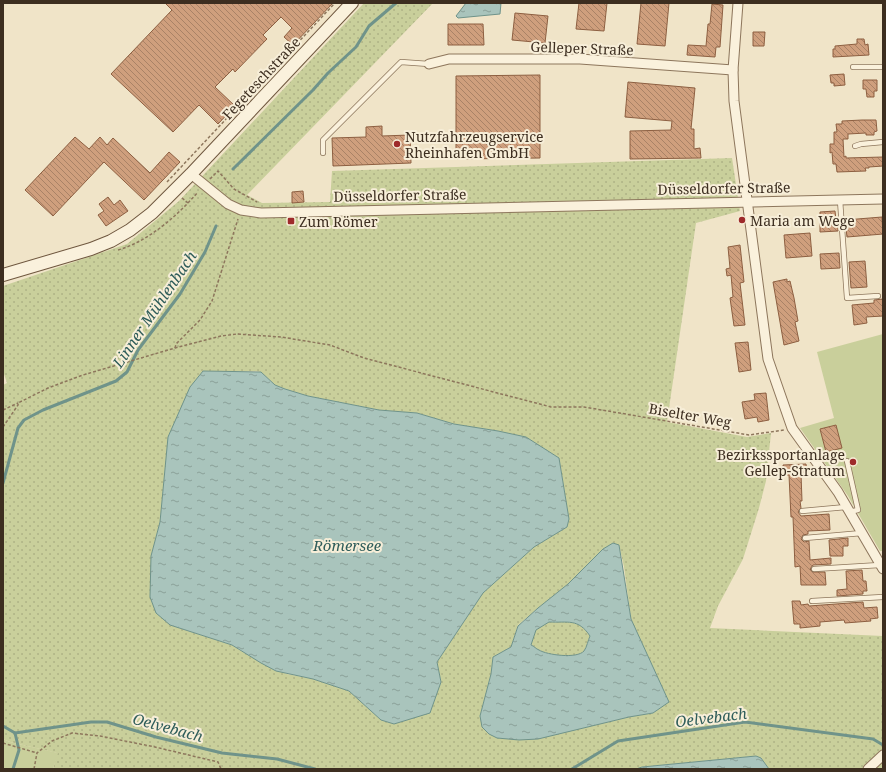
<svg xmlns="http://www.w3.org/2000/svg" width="886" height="772" font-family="'Noto Serif',serif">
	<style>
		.grass { fill: url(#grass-dots); fill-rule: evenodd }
		.park { fill: #c9cf9b }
		.water { fill: url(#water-ripples); stroke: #6f938a; fill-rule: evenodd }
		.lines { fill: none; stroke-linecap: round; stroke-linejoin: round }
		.stream { stroke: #6f938a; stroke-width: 3 }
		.building { fill: url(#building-back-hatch); stroke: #8d5f41 }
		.service-casing { stroke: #8d765c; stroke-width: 6 }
		.minor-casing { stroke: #8d765c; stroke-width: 11 }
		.secondary-casing { stroke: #6f573f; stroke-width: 14 }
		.path { stroke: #8d765c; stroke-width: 1.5; stroke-dasharray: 3 2; stroke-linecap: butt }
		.service { stroke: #faf1dc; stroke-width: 4.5 }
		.minor { stroke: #faf1dc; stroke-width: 9 }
		.secondary { stroke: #faf1dc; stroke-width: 12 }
		.poi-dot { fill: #9e2a2b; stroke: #f7eed8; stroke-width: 1.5 }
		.labels { text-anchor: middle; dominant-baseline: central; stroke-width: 4; stroke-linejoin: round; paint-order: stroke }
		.street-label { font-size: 14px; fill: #3d2e20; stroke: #f7eed8 }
		.poi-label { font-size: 14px; fill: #3d2e20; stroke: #f7eed8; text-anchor: start }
		.water-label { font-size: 15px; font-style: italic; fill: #2f5d5a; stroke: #f7eed8 }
	</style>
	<defs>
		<pattern id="grass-dots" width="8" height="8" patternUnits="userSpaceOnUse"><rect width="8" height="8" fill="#c9cf9b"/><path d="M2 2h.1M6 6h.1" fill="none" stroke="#aeb285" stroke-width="1.8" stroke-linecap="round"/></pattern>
		<pattern id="water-ripples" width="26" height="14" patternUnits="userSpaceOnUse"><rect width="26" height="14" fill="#a9c4bc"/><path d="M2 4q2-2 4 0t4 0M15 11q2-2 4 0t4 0" fill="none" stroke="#8ba098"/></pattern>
		<pattern id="building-back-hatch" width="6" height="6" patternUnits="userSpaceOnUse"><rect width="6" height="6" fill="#cf9f7d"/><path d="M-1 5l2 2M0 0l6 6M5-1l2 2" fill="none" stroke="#a98266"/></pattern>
	</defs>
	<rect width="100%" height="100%" fill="#f0e4c8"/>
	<!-- grass -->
	<g class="grass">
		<path d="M 364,3 L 433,3 L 247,195 L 262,203 L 330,202 L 332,171 L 732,158 L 740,211 L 696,223 L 667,422 L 747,437 L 771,433 L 766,481 L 759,508 L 743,559 L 718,606 L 710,628 L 883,636 L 883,769 L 769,769 L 761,758 L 756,756 L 642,767 L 636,769 L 233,769 L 226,768 L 226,769 L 53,769 L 57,753 L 10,742 L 3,739 L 3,385 L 7,383 L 3,371 L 3,286 L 127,244 L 179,201 ZM 203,371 L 256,371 L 261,372 L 275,385 L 285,389 L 308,396 L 379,410 L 417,413 L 454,424 L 498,431 L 525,437 L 559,458 L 569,519 L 567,527 L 534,547 L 483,593 L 437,662 L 441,682 L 381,720 L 349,691 L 313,679 L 287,674 L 241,651 L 232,645 L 170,625 L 151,556 L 160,522 L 165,469 ZM 619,545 L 624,567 L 631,619 L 668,702 L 653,713 L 629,717 L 574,730 L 480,716 L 491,674 L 493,657 L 511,647 L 518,625 L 538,608 L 568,584 L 603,549 Z"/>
		<path d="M 549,622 C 568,623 578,618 590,636 C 588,640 587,647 584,651 C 577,659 547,655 539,650 C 536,649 534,646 531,644 L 536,629 Z"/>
	</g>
	<!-- park -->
	<g class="park">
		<polygon points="883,334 883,551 880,551 848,496 800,428 834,418 817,352"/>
		<polygon points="3,739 10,742 58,753 53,769 3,769"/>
	</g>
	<!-- water -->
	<g class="water">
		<polygon points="466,3 501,3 500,14 458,18 456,16"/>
		<polygon points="203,371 261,372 275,385 285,389 308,396 379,410 417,413 454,424 498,431 526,437 559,458 569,519 567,527 534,547 483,593 437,662 441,682 430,713 394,724 381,720 349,691 313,679 276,671 261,663 232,645 170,625 156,613 150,597 151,556 160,522 168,437 190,387"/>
		<path d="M 613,543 L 619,545 L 631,619 L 669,702 L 653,713 L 629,717 L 538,739 L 519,740 L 497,738 L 489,734 L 482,727 L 480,716 L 491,674 L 493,657 L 511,647 L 518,626 L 538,608 L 568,584 L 603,549 ZM 549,622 C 568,623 578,618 590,636 C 588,640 587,647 584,651 C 577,659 547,655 539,650 C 536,649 534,646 531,645 L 536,630 Z"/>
		<polygon points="756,756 761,758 769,769 636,769 642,767"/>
	</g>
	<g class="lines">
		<!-- stream -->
		<g class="stream">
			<polyline points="233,169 313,90 328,73 356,47 369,26 396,3"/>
			<polyline points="3,483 18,428 24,420 43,410 116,381 127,372 138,350 180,294 205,252 216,226"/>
			<polyline points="3,726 15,733 19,750 13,769"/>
			<polyline points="15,733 91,722 107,722 156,737 222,753 277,759 315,769"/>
			<polyline points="572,769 618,741 745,722 873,739 883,745"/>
		</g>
	</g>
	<!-- building -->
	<g class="building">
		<polygon points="165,3 333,3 293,45 284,37 292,28 281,17 263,35 267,39 235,72 233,69 215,87 235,106 218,124 199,105 173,132 111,74 172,10"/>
		<polygon points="579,3 607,3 604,31 576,29"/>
		<polygon points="641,3 669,3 665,46 637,44"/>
		<polygon points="712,4 723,5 720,47 716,47 715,57 687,55 688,45 706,46 708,24 710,24"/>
		<polygon points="515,13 548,16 545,43 512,40"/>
		<polygon points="448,24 483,24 484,45 448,45"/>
		<polygon points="753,32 765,32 764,46 753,46"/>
		<polygon points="857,39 864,39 865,45 868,44 869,55 833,57 833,49 835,49 835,46 857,44"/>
		<polygon points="844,74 845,85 834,86 834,83 831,83 830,75"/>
		<polygon points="540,75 540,158 456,159 456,76"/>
		<polygon points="863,80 877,80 877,91 874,91 874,97 867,97 866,89 863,89"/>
		<polygon points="628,82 695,88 691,129 694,129 694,149 700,148 701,158 630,159 630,131 671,130 672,121 625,117"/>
		<polygon points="862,120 876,120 877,131 874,132 874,135 866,135 866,133 848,134 848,139 843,139 844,157 846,156 846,158 883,157 883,166 869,167 869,168 865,168 866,171 837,172 836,164 833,164 832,152 830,153 830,144 834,144 834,132 837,132 836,124 842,124 842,121"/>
		<polygon points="382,126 382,136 410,135 411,163 333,166 332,138 366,137 366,127"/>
		<polygon points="75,137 89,149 100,137 107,145 113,138 150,173 169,152 180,162 144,200 104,162 53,216 25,190"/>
		<polygon points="303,191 304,202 292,203 292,192"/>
		<polygon points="108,197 114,205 120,200 128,211 106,226 98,215 104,211 99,204"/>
		<polygon points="835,211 836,220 838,220 838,231 820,232 820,212"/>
		<polygon points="882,217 883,234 847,237 845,220"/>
		<polygon points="810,233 812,256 786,258 784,235"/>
		<polygon points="740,245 744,282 740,283 745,325 734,326 730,298 733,297 731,275 727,276 726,269 730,268 728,247"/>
		<polygon points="839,253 840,268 821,269 820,254"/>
		<polygon points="865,261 867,287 851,288 849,262"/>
		<polygon points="787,279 787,282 790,281 794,298 798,321 795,322 799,341 784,345 773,282"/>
		<polygon points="883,299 883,316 866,317 867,323 854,325 852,305 874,303 874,300"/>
		<polygon points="748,342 751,370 739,372 735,343"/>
		<polygon points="766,393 769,420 758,422 757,417 745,419 742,402 755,400 754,394"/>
		<polygon points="836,425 842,448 826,452 820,429"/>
		<polygon points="806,464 807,474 801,474 802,501 800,501 801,508 798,512 801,516 829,514 830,530 808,531 808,534 803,535 801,539 804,542 809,541 810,560 831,558 831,564 813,565 810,569 813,572 825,572 826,585 801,585 800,566 795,567 793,517 791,517 789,475 784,475 783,465"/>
		<polygon points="848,538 848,546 843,546 843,556 830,556 829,540"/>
		<polygon points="862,570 863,581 866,581 867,591 863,591 863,594 837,596 837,590 847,589 846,571"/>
		<polygon points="792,601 800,601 801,605 808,604 809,606 863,602 864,608 877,607 878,618 870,619 871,621 845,623 844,620 820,622 820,626 800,628 800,624 794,624"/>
	</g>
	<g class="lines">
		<defs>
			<g id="service">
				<polyline points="853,67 883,67"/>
				<polyline points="855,146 861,144 883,142"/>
				<polyline points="323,153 323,140 401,62 429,64"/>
				<polyline points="840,200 847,298 878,296"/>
				<polyline points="847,461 858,510 849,512"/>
				<polyline points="802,511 846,507"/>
				<polyline points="805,538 862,533"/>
				<polyline points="814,569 880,565"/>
				<polyline points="812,601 883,597"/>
			</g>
			<g id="minor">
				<polyline points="738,3 733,70 734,101 768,359 792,428 838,492 883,569"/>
				<polyline points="429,64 449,59 580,59 733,70"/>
				<polyline points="191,174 228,204 241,210 261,213 883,199"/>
				<polyline points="868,769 883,755"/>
			</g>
			<polyline id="secondary" points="3,275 91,249 111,241 130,230 152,213 191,174 352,3"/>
		</defs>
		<!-- service casing -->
		<use href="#service" class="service-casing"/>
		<!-- minor casing -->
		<use href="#minor" class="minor-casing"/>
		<!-- secondary casing -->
		<use href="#secondary" class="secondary-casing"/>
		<!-- path -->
		<g class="path">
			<polyline points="210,179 218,171 234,189 257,202"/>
			<polyline points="167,182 335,3"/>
			<polyline points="182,198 188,203"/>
			<path d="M 118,250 C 149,241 177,216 198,192"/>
			<polyline points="175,348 176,344 200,320 212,301 238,219"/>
			<polyline points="3,410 18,403"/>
			<polyline points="3,427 18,405 18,403 48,388 83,375 175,348 221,336 237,334 281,337 330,345 364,358 551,407 584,407 749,435 784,430"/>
			<polyline points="3,743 37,753"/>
			<polyline points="34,769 37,753 52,741 72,733 100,736 155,747 218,762 221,769"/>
		</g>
		<!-- service -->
		<use href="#service" class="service"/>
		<!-- minor -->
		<use href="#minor" class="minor"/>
		<!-- secondary -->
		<use href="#secondary" class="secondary"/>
	</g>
	<!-- markers -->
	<g class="poi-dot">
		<circle cx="397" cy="144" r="4"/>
		<circle cx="742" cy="220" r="4"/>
		<rect x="287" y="217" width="8" height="8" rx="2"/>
		<circle cx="853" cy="462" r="4"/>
	</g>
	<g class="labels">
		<!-- street labels -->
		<g class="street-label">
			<text transform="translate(582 48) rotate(2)">Gelleper Straße</text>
			<text transform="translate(261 78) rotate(-47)">Fegeteschstraße</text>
			<text transform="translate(724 188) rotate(-1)">Düsseldorfer Straße</text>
			<text transform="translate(400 195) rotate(-1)">Düsseldorfer Straße</text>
			<text transform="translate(690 415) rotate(10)">Biselter Weg</text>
		</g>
		<!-- poi labels -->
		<g class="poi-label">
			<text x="405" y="136">Nutzfahrzeugservice<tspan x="405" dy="16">Rheinhafen GmbH</tspan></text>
			<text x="750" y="220">Maria am Wege</text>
			<text x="299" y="221">Zum Römer</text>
			<text x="845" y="454" text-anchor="end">Bezirkssportanlage<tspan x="845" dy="16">Gellep-Stratum</tspan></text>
		</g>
		<!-- water labels -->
		<g class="water-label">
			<text transform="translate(154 309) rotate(-56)">Linner Mühlenbach</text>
			<text x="347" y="545">Römersee</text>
			<text transform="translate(711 717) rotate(-7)">Oelvebach</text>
			<text transform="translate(168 727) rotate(15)">Oelvebach</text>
		</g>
	</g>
	<!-- border -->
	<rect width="886" height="772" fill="none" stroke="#3d2e20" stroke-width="8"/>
</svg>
